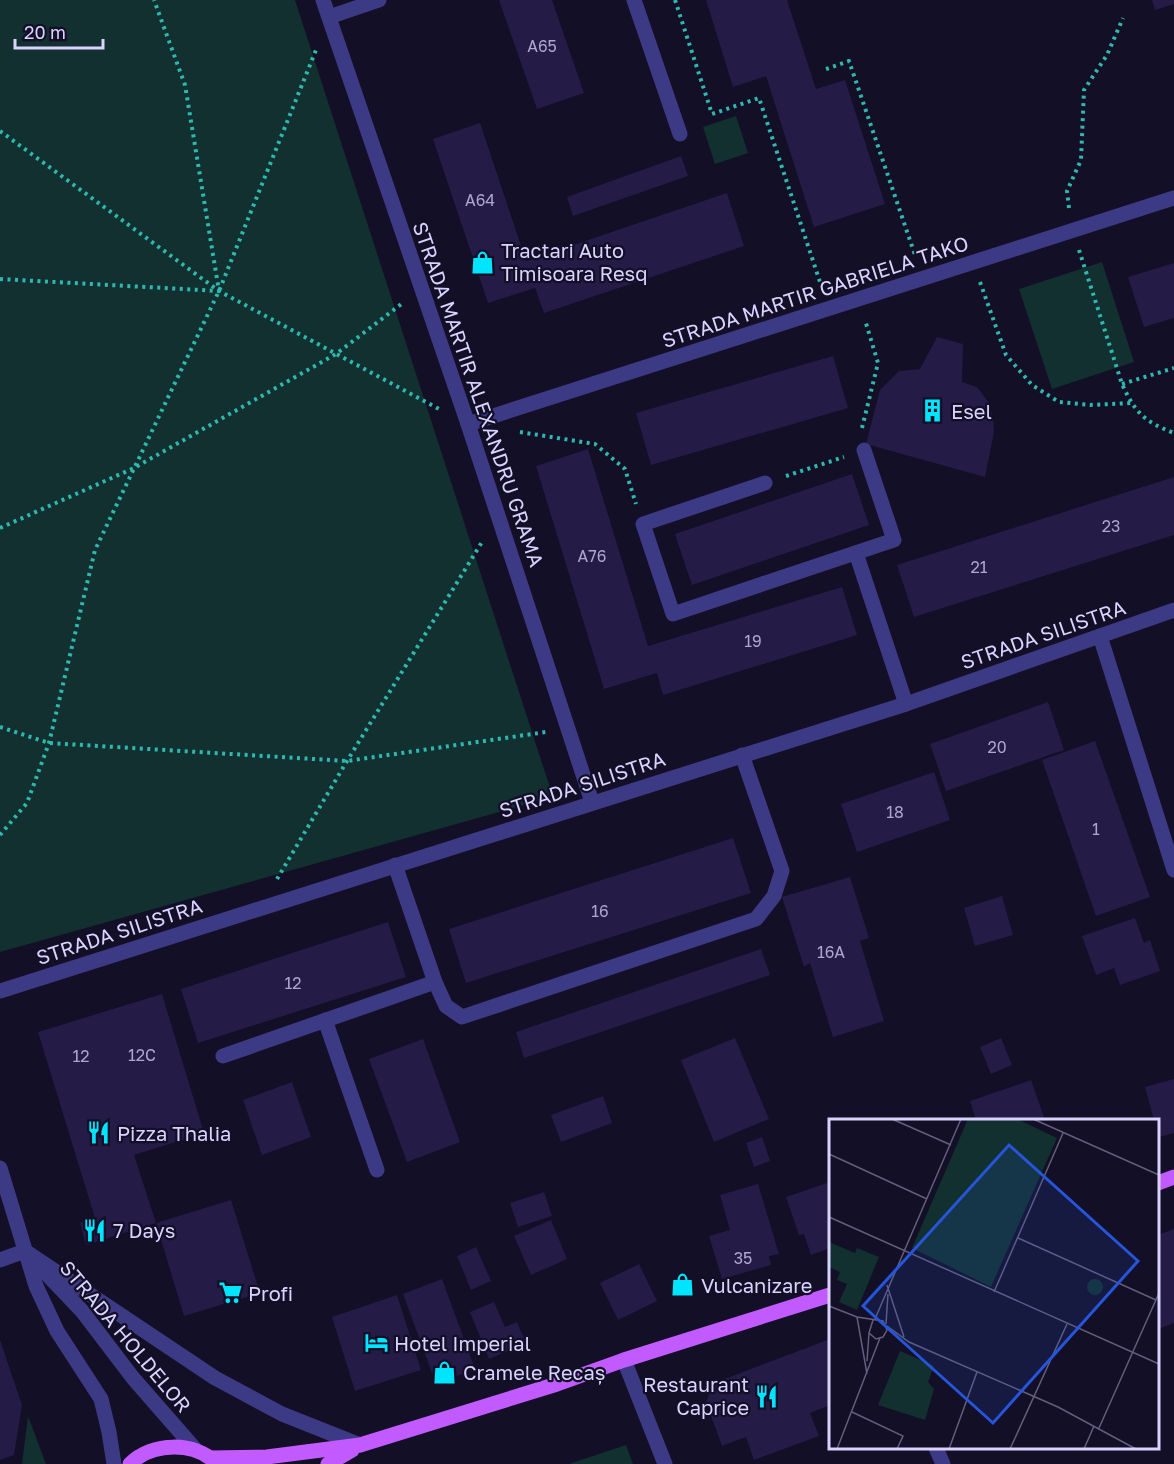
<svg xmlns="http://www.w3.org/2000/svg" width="1174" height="1464" font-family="'Golos Text',sans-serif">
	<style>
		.green { fill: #12302f }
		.building { fill: #241b47 }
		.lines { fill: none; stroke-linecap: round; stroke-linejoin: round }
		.path { stroke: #2fb8b0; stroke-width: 4; stroke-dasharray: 3 4.5; stroke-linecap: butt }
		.minor { stroke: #3d3a85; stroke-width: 15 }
		.major { stroke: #c25bff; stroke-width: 15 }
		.labels { text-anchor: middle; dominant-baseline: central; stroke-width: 4.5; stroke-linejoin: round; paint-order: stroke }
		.number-label { font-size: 16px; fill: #aca6d1 }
		.poi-label { font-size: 20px; fill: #d9d4ff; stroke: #130f26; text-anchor: start }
		.street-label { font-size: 20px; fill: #d9d4ff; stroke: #130f26 }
		.inset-road { fill: none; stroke: #625e7d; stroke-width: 1.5 }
		.view { fill: #2655da; fill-opacity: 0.15; stroke: #2655da; stroke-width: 3 }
		.inset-edge { fill: none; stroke: #d9d4ff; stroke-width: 3 }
	</style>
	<rect width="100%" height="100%" fill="#130f26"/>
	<!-- green -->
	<g class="green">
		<polygon points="0,0 295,0 553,797 0,952"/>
		<polygon points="736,116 748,153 715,164 703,127"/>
		<polygon points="1102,262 1134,362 1052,389 1019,289"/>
		<polygon points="28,1416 46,1464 22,1464"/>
		<polygon points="626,1445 633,1464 569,1464"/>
	</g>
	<!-- building -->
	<g class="building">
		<polygon points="499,0 552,0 584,93 537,109"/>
		<polygon points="706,0 787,0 816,89 845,80 885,204 814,227 766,76 733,87"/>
		<polygon points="1152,0 1174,0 1174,4 1155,10"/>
		<polygon points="480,123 526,261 727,193 744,246 544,313 535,288 488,303 433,139"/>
		<polygon points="681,156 688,176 573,216 567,197"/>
		<polygon points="1174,263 1174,318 1144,327 1128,277"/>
		<polygon points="937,337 963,344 962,382 977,387 989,403 993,417 994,432 985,477 866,444 880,390 899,371 920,369"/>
		<polygon points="833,356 848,408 651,465 636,413"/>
		<polygon points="588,449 648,646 842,587 857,635 663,695 657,673 604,689 536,466"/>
		<polygon points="852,474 869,525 692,585 675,534"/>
		<polygon points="1174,477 1174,535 914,617 897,565"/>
		<polygon points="1048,702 1064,750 946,791 930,744"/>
		<polygon points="1095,741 1150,897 1096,916 1042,760"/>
		<polygon points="934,772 950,820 857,852 841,804"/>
		<polygon points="733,838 751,893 466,983 449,929"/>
		<polygon points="850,877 869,938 860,941 884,1021 833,1037 810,963 804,967 782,897"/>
		<polygon points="1002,896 1013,935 975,946 964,908"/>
		<polygon points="1135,918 1144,943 1150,940 1160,971 1120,985 1114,968 1096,975 1082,936"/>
		<polygon points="388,922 406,977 198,1043 181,989"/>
		<polygon points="761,949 770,975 524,1058 516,1032"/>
		<polygon points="162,994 204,1133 134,1155 156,1223 86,1245 80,1223 95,1218 38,1032"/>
		<polygon points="735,1038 769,1119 714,1142 681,1060"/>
		<polygon points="1001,1038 1012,1065 991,1074 980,1047"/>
		<polygon points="423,1039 460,1142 407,1162 369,1059"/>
		<polygon points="1174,1079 1174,1133 1159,1137 1158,1120 1154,1120 1145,1087"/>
		<polygon points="1031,1080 1045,1120 976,1120 970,1101"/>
		<polygon points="292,1082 311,1137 262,1155 243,1100"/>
		<polygon points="603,1096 612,1123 561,1142 551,1115"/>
		<polygon points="762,1137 770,1161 754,1167 746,1143"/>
		<polygon points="830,1182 830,1248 811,1255 804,1234 799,1235 786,1197"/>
		<polygon points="758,1184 779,1254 769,1256 771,1265 722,1279 709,1236 730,1230 720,1195"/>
		<polygon points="544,1192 552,1216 518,1227 510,1203"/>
		<polygon points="231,1200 260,1293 184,1316 156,1223"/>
		<polygon points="551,1220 567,1259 531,1275 514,1236"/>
		<polygon points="1174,1229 1174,1323 1158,1329 1158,1241 1159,1241 1158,1235"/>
		<polygon points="476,1247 491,1281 471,1290 457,1256"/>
		<polygon points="639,1264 657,1301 618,1320 600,1283"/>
		<polygon points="442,1279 475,1369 436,1384 403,1294"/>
		<polygon points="397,1295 421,1370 355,1391 332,1317"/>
		<polygon points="494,1302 505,1327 517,1322 526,1343 489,1359 470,1312"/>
		<polygon points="830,1339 830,1405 810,1413 819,1436 754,1460 746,1437 722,1446 706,1402 714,1383"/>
		<polygon points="0,1340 22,1405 14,1455 0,1460"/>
	</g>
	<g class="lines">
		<!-- path -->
		<g class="path">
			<polyline points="675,0 712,114 759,98 822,288"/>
			<polyline points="826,69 849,61 916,258"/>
			<polyline points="0,131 219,291 439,409"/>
			<polyline points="1069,208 1067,191 1081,160 1084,90 1107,55 1123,18"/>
			<path d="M 1079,250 L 1122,384 C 1135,413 1145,422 1174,433"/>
			<polyline points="0,279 219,291 185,85 154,0"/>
			<polyline points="980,282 1006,355 1032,385 1059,402 1090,405 1131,403"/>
			<polyline points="1122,384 1174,368"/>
			<polyline points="862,428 878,363 865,320"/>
			<polyline points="520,432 595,444 625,469 636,504"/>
			<polyline points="786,476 844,457"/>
			<polyline points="0,528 134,468 336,354 404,302"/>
			<polyline points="0,727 49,743 347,761 546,732"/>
			<polyline points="0,835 27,803 49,743 95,550 219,291 316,50"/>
			<polyline points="277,879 347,761 482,542"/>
		</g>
		<!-- minor -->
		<g class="minor">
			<polyline points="323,0 468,424 592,802"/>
			<polyline points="634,0 680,134"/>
			<polyline points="329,17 379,0"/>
			<polyline points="468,424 1174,198"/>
			<polyline points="765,483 643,524 673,614 894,540 864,450"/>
			<polyline points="856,553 906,704"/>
			<polyline points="1100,636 1174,870"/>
			<polyline points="435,982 446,1006 462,1017 756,919 774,896 782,871 742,755"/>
			<polyline points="0,991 906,704 1174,610"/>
			<polyline points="325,1020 377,1170"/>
			<polyline points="223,1056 435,982 395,865"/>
			<polyline points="0,1168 36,1286 57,1331 101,1399 109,1432 114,1464"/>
			<polyline points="25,1251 215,1378 282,1414 360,1445"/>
			<polyline points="0,1260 25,1251"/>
			<polyline points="43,1270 82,1311 133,1378 195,1449"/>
			<polyline points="624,1360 665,1464"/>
			<polyline points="936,1448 943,1464"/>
		</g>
		<!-- major -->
		<g class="major">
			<polyline points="1158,1183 1174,1177"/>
			<polyline points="212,1458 267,1457 360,1445 557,1384 624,1360 830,1295"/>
			<path d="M 130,1464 C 152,1442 195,1441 217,1464"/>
			<polyline points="328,1464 352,1450"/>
		</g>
	</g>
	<!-- icons -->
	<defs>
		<symbol id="shop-bare" viewBox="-9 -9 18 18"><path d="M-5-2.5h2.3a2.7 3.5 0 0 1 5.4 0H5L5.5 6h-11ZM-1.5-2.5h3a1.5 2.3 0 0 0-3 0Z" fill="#00e5ff" stroke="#130f26" stroke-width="2.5" paint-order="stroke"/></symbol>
		<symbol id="building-bare" viewBox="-9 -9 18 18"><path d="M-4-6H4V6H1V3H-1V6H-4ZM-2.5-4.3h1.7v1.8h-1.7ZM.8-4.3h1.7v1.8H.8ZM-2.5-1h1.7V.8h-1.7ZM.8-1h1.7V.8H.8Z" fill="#00e5ff" stroke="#130f26" stroke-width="2.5" paint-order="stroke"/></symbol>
		<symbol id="restaurant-bare" viewBox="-9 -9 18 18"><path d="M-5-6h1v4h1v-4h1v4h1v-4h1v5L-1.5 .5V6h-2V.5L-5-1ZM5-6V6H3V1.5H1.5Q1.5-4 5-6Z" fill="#00e5ff" stroke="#130f26" stroke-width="2.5" paint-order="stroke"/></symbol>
		<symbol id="supermarket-bare" viewBox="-9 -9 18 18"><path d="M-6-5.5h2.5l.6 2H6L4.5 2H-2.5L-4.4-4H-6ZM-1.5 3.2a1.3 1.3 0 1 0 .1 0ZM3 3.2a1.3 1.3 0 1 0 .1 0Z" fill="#00e5ff" stroke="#130f26" stroke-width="2.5" paint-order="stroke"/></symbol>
		<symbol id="hotel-bare" viewBox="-9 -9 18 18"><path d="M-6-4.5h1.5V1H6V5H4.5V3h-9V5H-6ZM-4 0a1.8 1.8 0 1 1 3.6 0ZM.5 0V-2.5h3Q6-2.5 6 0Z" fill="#00e5ff" stroke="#130f26" stroke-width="2.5" paint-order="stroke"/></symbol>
	</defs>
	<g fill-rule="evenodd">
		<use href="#shop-bare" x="466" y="246" width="33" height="33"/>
		<use href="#building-bare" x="916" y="394" width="33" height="33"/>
		<use href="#restaurant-bare" x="82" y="1116" width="33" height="33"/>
		<use href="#restaurant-bare" x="78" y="1214" width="33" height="33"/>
		<use href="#shop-bare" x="666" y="1268" width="33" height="33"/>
		<use href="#supermarket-bare" x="214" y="1276" width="33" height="33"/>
		<use href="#hotel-bare" x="360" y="1326" width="33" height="33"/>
		<use href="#shop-bare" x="428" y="1356" width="33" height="33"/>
		<use href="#restaurant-bare" x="750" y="1380" width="33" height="33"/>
	</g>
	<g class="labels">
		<!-- number labels -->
		<g class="number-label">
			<text x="542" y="46">A65</text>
			<text x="480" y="200">A64</text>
			<text x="1111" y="526">23</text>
			<text x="592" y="556">A76</text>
			<text x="979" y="567">21</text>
			<text x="753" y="641">19</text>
			<text x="997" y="747">20</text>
			<text x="895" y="812">18</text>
			<text x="1096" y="829">1</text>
			<text x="600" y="911">16</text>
			<text x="831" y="952">16A</text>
			<text x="293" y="983">12</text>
			<text x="142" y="1055">12C</text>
			<text x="81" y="1056">12</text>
			<text x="743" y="1258">35</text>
		</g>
		<!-- poi labels -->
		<g class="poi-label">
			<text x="501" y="250">Tractari Auto<tspan x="501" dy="23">Timisoara Resq</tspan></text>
			<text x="951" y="411">Esel</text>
			<text x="117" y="1133">Pizza Thalia</text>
			<text x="113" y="1230">7 Days</text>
			<text x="701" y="1285">Vulcanizare</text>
			<text x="248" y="1293">Profi</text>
			<text x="394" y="1343">Hotel Imperial</text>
			<text x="463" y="1372">Cramele Recaș</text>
			<text x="749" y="1384" text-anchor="end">Restaurant<tspan x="749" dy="23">Caprice</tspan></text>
		</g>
		<!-- street labels -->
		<g class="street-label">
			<text transform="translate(815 291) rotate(-18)">STRADA MARTIR GABRIELA TAKO</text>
			<text transform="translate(479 394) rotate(71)">STRADA MARTIR ALEXANDRU GRAMA</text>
			<text transform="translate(1043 634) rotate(-19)">STRADA SILISTRA</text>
			<text transform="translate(582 784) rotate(-18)">STRADA SILISTRA</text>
			<text transform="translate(119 931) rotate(-18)">STRADA SILISTRA</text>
			<text transform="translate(126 1336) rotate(50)">STRADA HOLDELOR</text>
		</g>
	</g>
	<!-- overview -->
	<g transform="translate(829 1119)">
		<rect width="330" height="330" fill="#130f26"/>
		<path d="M 139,0 L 188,0 L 228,19 L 162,168 L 83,129 ZM 0,123 L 26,134 L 28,129 L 50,138 L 28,191 L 10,183 L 18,165 L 8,161 L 11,153 L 0,148 ZM258 168a8 8 0 1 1 16 0a8 8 0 1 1-16 0ZM 71,232 L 105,247 L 99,263 L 105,270 L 96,301 L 49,286 Z" fill="#12302f"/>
		<path class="inset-road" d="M 63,0 L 122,26M 204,0 L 330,56M 0,35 L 98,80M 0,98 L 330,245M 189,119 L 327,181M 58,166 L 75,218M 165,173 L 234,14M 0,187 L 28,198 L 54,202 L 58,211 L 54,218 L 47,220 L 40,214 L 44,201M 28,198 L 38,255M 46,200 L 132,0M 57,205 L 59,175M 58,207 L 80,223 L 229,288 L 307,330M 38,242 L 40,214M 23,293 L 74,317 L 68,330M 270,309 L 330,174M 8,330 L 51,219M 120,330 L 148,253M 181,330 L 238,205M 255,330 L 265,307"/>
		<path class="view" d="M 180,26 L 309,142 L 164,304 L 34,187 Z"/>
		<rect width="330" height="330" class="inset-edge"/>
	</g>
	<!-- scale -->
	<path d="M15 39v9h88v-9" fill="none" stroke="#d9d4ff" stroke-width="3"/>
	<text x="24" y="39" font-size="18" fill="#d9d4ff" stroke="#130f26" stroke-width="4.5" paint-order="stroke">20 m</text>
</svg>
